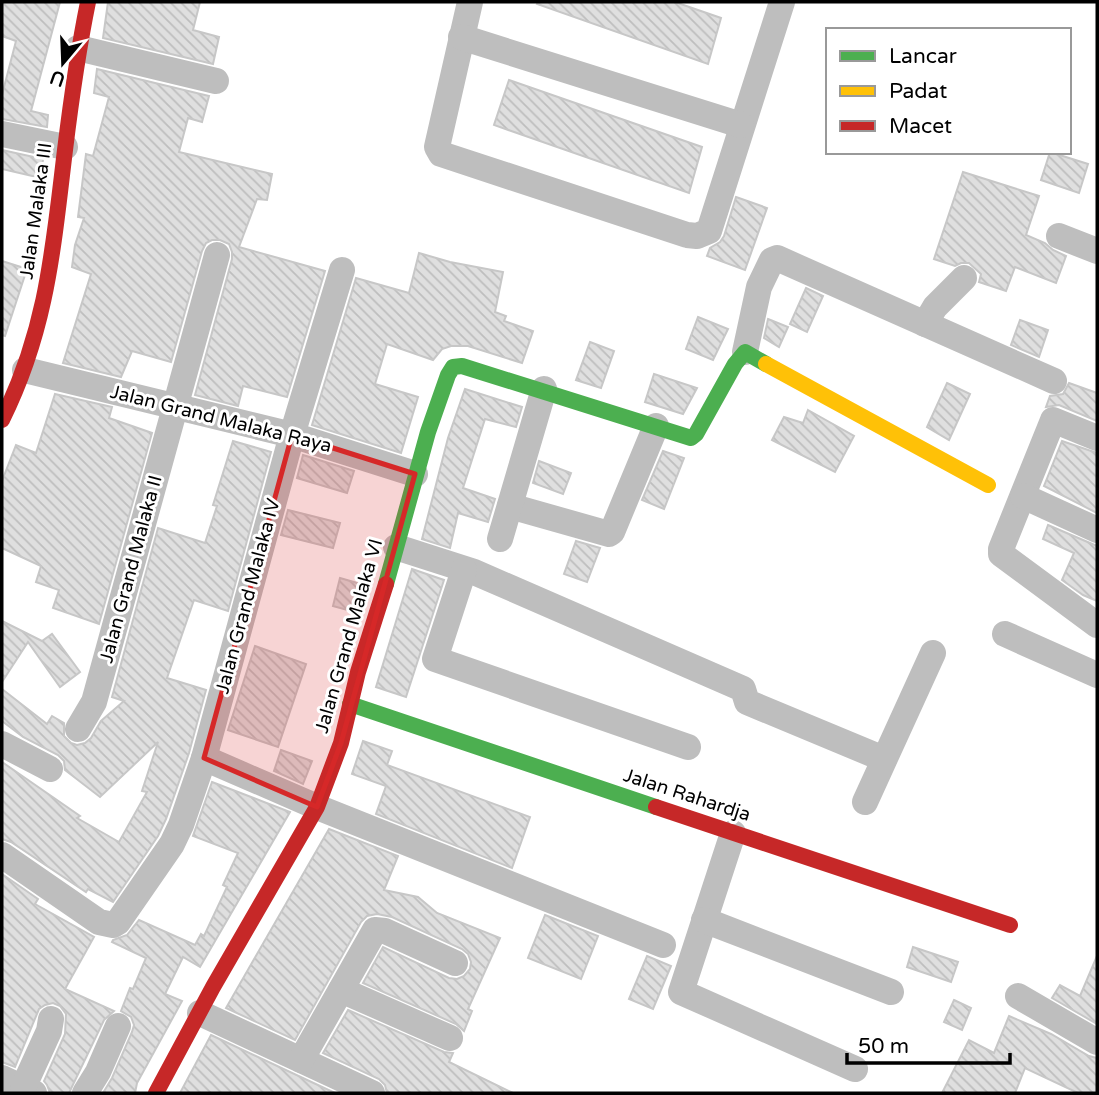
<svg xmlns="http://www.w3.org/2000/svg" width="1099" height="1095" font-family="'Varela Round',sans-serif">
	<style>
		.building { fill: url(#building-back-hatch); stroke: #c7c7c7; stroke-width: 2 }
		.lines { fill: none; stroke-linecap: round; stroke-linejoin: round }
		.street { stroke: #bebebe; stroke-width: 26 }
		.fast { stroke: #4caf50; stroke-width: 16 }
		.slow { stroke: #ffc107; stroke-width: 16 }
		.jam { stroke: #c62828; stroke-width: 16 }
		.marked { fill: #d62828; fill-opacity: 0.2; stroke: #d62828; stroke-width: 5; stroke-linejoin: round }
		.labels { text-anchor: middle; dominant-baseline: central; stroke-width: 6; stroke-linejoin: round; paint-order: stroke }
		.street-label { font-size: 19px; fill: #000; stroke: #fff }
	</style>
	<defs>
		<pattern id="building-back-hatch" width="6" height="6" patternUnits="userSpaceOnUse" patternTransform="scale(1.75)"><rect width="6" height="6" fill="#dfdfdf"/><path d="M-1 5l2 2M0 0l6 6M5-1l2 2" fill="none" stroke="#bebebe"/></pattern>
	</defs>
	<rect width="100%" height="100%" fill="#fff"/>
	<!-- building -->
	<g class="building">
		<polygon points="2,2 60,2 31,111 48,115 47,127 2,119 2,95 16,41 2,36"/>
		<polygon points="108,2 200,2 193,30 219,37 213,64 103,38"/>
		<polygon points="538,2 675,2 721,18 708,64 537,4"/>
		<polygon points="97,69 209,96 202,122 188,118 179,152 272,174 267,200 257,199 239,247 325,271 287,397 243,386 238,406 195,395 232,259 232,252 229,244 220,240 212,240 206,243 202,251 171,362 132,351 121,377 63,363 91,274 72,267 75,245 84,218 78,217 86,154 93,156 109,97 94,93"/>
		<polygon points="509,80 702,147 689,193 494,125"/>
		<polygon points="2,150 43,159 41,178 2,169"/>
		<polygon points="1050,152 1088,164 1079,193 1041,180"/>
		<polygon points="963,172 1039,196 1026,235 1045,243 1053,250 1066,256 1056,283 1015,267 1006,291 979,282 981,274 969,263 961,263 955,266 934,259"/>
		<polygon points="736,197 767,208 745,270 707,256 710,248 720,242 724,236"/>
		<polygon points="419,253 450,262 503,272 495,312 506,316 504,321 533,331 522,363 468,346 451,346 442,349 433,360 387,344 375,384 418,397 401,453 312,425 356,278 409,293"/>
		<polygon points="2,261 27,269 5,336 2,335"/>
		<polygon points="806,288 823,296 807,332 790,324"/>
		<polygon points="698,317 728,329 713,360 686,349"/>
		<polygon points="768,319 788,327 779,347 764,338"/>
		<polygon points="1020,320 1048,330 1039,357 1011,345"/>
		<polygon points="590,342 614,351 601,388 576,380"/>
		<polygon points="654,374 697,388 683,414 645,402"/>
		<polygon points="947,383 970,394 949,440 927,427"/>
		<polygon points="1069,383 1097,393 1097,421 1059,405 1046,407 1050,396 1063,394"/>
		<polygon points="465,389 522,407 516,427 485,419 463,488 495,499 488,522 458,513 450,548 422,539 448,438"/>
		<polygon points="55,394 112,407 109,418 152,433 99,624 53,608 59,590 36,582 41,566 2,548 2,481 16,445 36,453"/>
		<polygon points="808,410 854,436 835,472 772,440 784,417 803,423"/>
		<polygon points="233,441 271,452 228,611 194,600 167,678 206,690 189,753 166,819 158,836 113,902 88,889 86,892 11,842 2,839 2,762 80,816 77,818 119,842 147,792 142,791 158,742 100,797 65,770 64,761 58,755 23,737 2,721 2,689 47,724 52,716 64,723 64,736 71,743 77,745 85,743 91,738 101,721 124,701 112,697 158,528 205,543 217,506 213,505"/>
		<polygon points="1062,441 1097,453 1097,513 1044,486"/>
		<polygon points="663,451 684,458 664,509 642,500"/>
		<polygon points="303,455 354,471 347,493 297,478"/>
		<polygon points="539,461 571,473 563,494 533,483"/>
		<polygon points="288,510 340,523 333,548 281,535"/>
		<polygon points="1048,525 1097,546 1097,601 1083,595 1062,580 1074,553 1043,539"/>
		<polygon points="576,541 600,548 587,582 564,574"/>
		<polygon points="412,569 444,580 406,697 376,687"/>
		<polygon points="340,578 364,585 355,612 333,606"/>
		<polygon points="2,621 42,641 52,634 80,672 60,687 28,642 2,682"/>
		<polygon points="255,646 306,664 278,747 228,730"/>
		<polygon points="363,741 392,751 387,765 530,817 512,868 376,814 386,786 352,774"/>
		<polygon points="281,750 312,761 303,784 274,771"/>
		<polygon points="212,782 290,812 200,967 183,957 165,994 182,1001 137,1083 135,1093 103,1093 112,1078 132,1032 134,1025 131,1017 121,1011 130,988 133,989 146,958 112,942 113,940 127,935 139,920 195,945 201,934 204,936 227,887 223,885 238,853 193,836"/>
		<polygon points="329,829 398,856 384,890 418,897 437,913 500,938 468,1009 472,1011 464,1031 456,1024 363,983 383,947 449,978 457,979 464,976 470,969 471,962 468,954 462,949 392,917 377,914 367,916 361,922 295,1040 226,1008"/>
		<polygon points="2,874 38,899 35,904 94,937 65,989 114,1011 104,1020 69,1093 50,1093 47,1085 44,1081 65,1034 66,1014 60,1006 53,1003 45,1005 39,1009 15,1067 2,1062"/>
		<polygon points="545,915 598,936 581,979 528,958"/>
		<polygon points="913,947 958,962 951,982 907,967"/>
		<polygon points="647,956 671,966 653,1009 629,999"/>
		<polygon points="1097,956 1097,1024 1052,998 1060,985 1080,996"/>
		<polygon points="954,1000 971,1008 962,1030 944,1022"/>
		<polygon points="348,1010 444,1052 453,1053 449,1062 513,1093 387,1093 385,1085 379,1079 323,1053"/>
		<polygon points="1009,1016 1051,1034 1089,1056 1097,1058 1097,1093 1078,1093 1025,1068 1015,1093 942,1093 969,1040 994,1053"/>
		<polygon points="211,1035 335,1093 180,1093"/>
	</g>
	<g class="lines">
		<!-- street -->
		<g class="street">
			<polyline points="470,2 437,147 441,154 687,235 697,236 709,231 782,2"/>
			<polyline points="461,37 741,125"/>
			<polyline points="78,48 216,81"/>
			<polyline points="2,134 65,147"/>
			<polyline points="1059,236 1097,251"/>
			<polyline points="925,324 935,307 964,278"/>
			<polyline points="745,352 759,287 772,260 777,258 1054,381"/>
			<polyline points="25,370 292,435 415,474"/>
			<polyline points="1097,438 1053,420 1001,549 1001,554 1097,625"/>
			<polyline points="1023,496 1097,530"/>
			<polyline points="510,506 609,534 612,532 656,426"/>
			<polyline points="500,539 544,389"/>
			<polyline points="396,547 474,572 743,689 747,702 884,759"/>
			<polyline points="464,570 435,659 688,747"/>
			<polyline points="1005,634 1097,675"/>
			<polyline points="78,729 94,702 217,255"/>
			<polyline points="2,744 50,769"/>
			<polyline points="204,758 317,807 663,945"/>
			<polyline points="865,802 933,653"/>
			<polyline points="733,833 681,992 855,1069"/>
			<polyline points="2,855 99,922 113,925 118,922 172,844 181,825 204,758 292,435 342,270"/>
			<polyline points="704,920 891,992"/>
			<polyline points="341,990 450,1038"/>
			<polyline points="1018,996 1097,1042"/>
			<polyline points="200,1013 372,1093"/>
			<polyline points="301,1060 375,930 385,931 455,963"/>
			<polyline points="2,1078 34,1093"/>
			<polyline points="23,1088 49,1031 51,1019"/>
			<polyline points="85,1093 98,1072 118,1026"/>
		</g>
		<!-- fast -->
		<g class="fast">
			<polyline points="386,584 428,432 448,375 453,367 462,366 691,438 696,434 735,364 745,352 766,364"/>
			<polyline points="350,704 656,807"/>
		</g>
		<!-- slow -->
		<polyline class="slow" points="766,364 988,485"/>
		<!-- jam -->
		<g class="jam">
			<path d="M 2,420 C 47,329 53,249 65,150 C 71,101 78,51 88,2"/>
			<polyline points="656,807 1010,925"/>
			<polyline points="156,1093 213,987 317,807 341,743 358,672 386,584"/>
		</g>
	</g>
	<!-- marked area -->
	<path class="marked" d="M 292,435 L 415,474 L 341,743 L 317,807 L 204,758 Z"/>
	<g class="labels">
		<!-- street labels -->
		<g class="street-label">
			<text transform="translate(36 211) rotate(-82)">Jalan Malaka III</text>
			<text transform="translate(221 419) rotate(14)">Jalan Grand Malaka Raya</text>
			<text transform="translate(131 569) rotate(-75)">Jalan Grand Malaka II</text>
			<text transform="translate(248 596) rotate(-75)">Jalan Grand Malaka IV</text>
			<text transform="translate(349 636) rotate(-74)">Jalan Grand Malaka VI</text>
			<text transform="translate(687 795) rotate(18)">Jalan Rahardja</text>
		</g>
	</g>
	<!-- border -->
	<rect width="1099" height="1095" fill="none" stroke="#000000" stroke-width="7"/>
	<!-- legend -->
	<rect x="826" y="28" width="245" height="126" fill="#ffffff" stroke="#999999" stroke-width="2"/>
	<rect x="840" y="51" width="35" height="10" fill="#4caf50" stroke="#999999" stroke-width="2"/>
	<text x="889" y="63" font-size="21" fill="#000000">Lancar</text>
	<rect x="840" y="86" width="35" height="10" fill="#ffc107" stroke="#999999" stroke-width="2"/>
	<text x="889" y="98" font-size="21" fill="#000000">Padat</text>
	<rect x="840" y="121" width="35" height="10" fill="#c62828" stroke="#999999" stroke-width="2"/>
	<text x="889" y="133" font-size="21" fill="#000000">Macet</text>
	<!-- north arrow -->
	<g transform="translate(63 63) rotate(199)" stroke="#ffffff" stroke-width="5" paint-order="stroke">
	<path d="M0-5L12 26L0 18L-12 26Z" fill="#000000"/>
	<text y="-10" font-size="19" font-weight="bold" text-anchor="middle" fill="#000000">U</text>
	</g>
	<!-- scale -->
	<path d="M847 1053v10h163v-10" fill="none" stroke="#000000" stroke-width="3.5"/>
	<text x="858" y="1053" font-size="21" fill="#000000" stroke="#ffffff" stroke-width="5" paint-order="stroke">50 m</text>
</svg>
